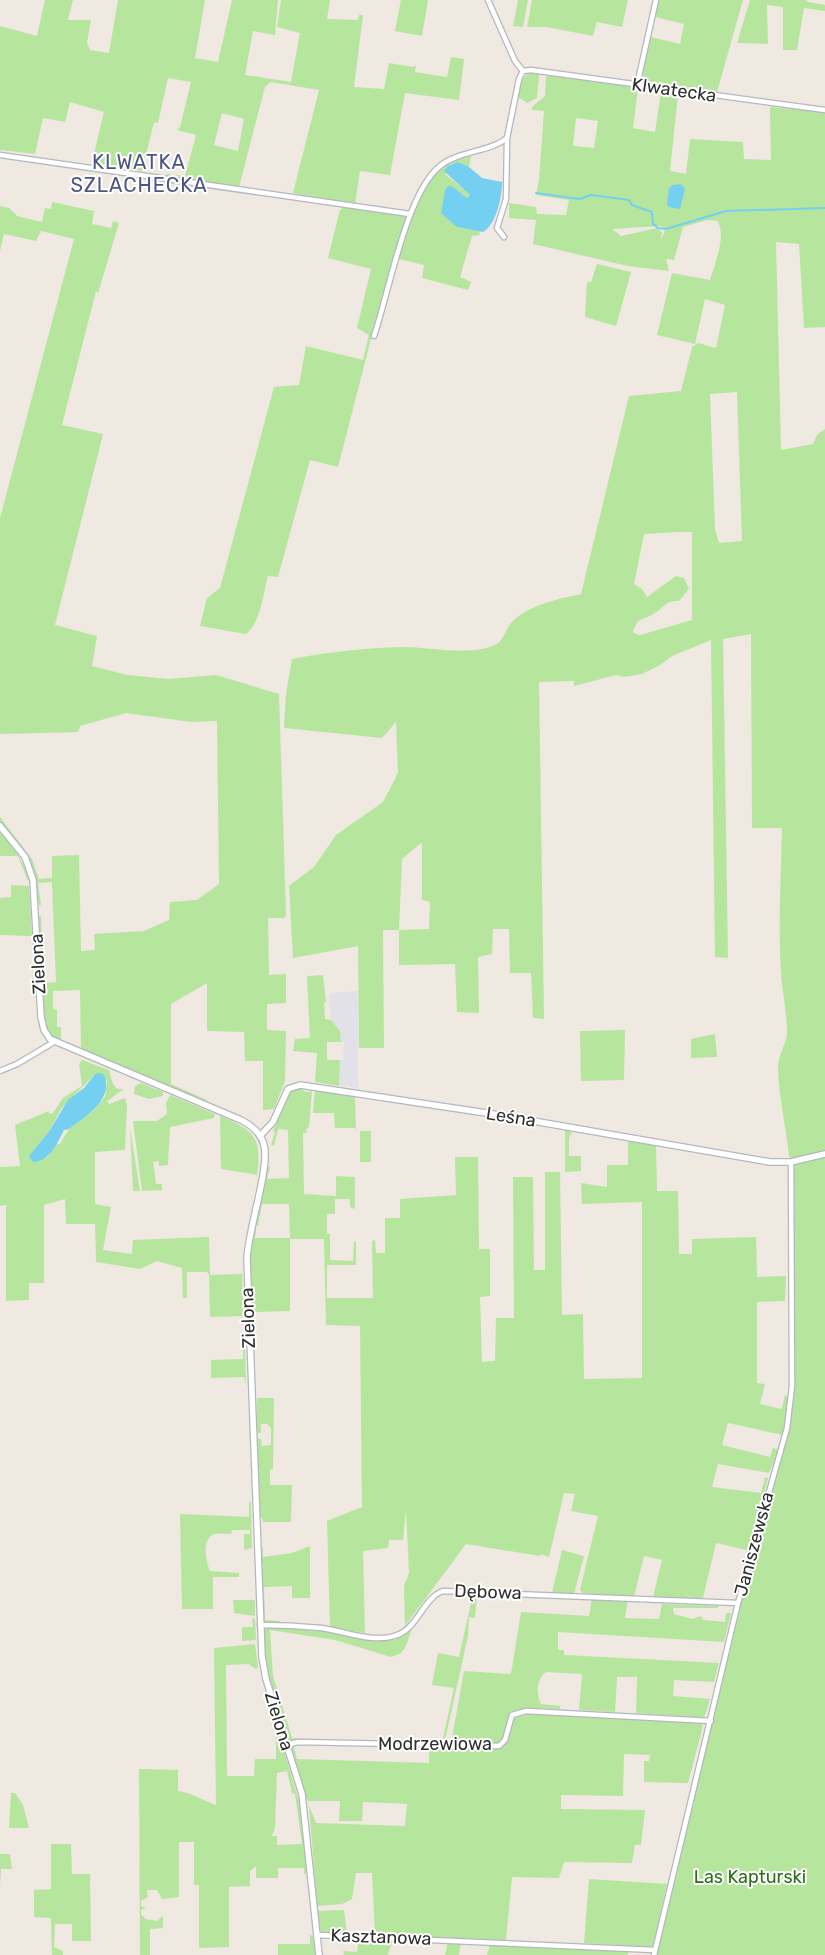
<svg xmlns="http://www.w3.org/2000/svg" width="825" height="1955" font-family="Rubik,sans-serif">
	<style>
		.industrial { fill: #e3e1e8 }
		.green { fill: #b6e59e; fill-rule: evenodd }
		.water { fill: #75cff0 }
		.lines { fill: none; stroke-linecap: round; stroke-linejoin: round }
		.stream { stroke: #75cff0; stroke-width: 2 }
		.minor-casing { stroke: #b4b7c1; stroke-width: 7 }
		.tertiary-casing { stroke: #b4b7c1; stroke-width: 8 }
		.minor { stroke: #fff; stroke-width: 4.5 }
		.tertiary { stroke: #fff; stroke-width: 5.5 }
		.labels { text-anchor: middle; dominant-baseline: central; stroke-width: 4; stroke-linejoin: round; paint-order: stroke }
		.street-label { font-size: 18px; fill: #2e2e2e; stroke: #fff }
		.park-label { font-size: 18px; fill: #2c6e1b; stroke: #fff }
		.quarter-label { font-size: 20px; letter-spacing: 1px; fill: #4d5680; stroke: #fff }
	</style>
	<rect width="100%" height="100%" fill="#efe9e1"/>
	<!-- industrial -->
	<polygon class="industrial" points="358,991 358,1088 339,1085 340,1060 343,1060 344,1042 341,1042 340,1031 331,1020 329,1003 330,993"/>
	<!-- green -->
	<g class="green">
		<path d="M 45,0 L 73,0 L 68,20 L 91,20 L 87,43 L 90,50 L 109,53 L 118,0 L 205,0 L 195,58 L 218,62 L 232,0 L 278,0 L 275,35 L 253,31 L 245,75 L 291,82 L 300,33 L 277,27 L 281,0 L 330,0 L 327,19 L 358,20 L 359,15 L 363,15 L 354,87 L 384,89 L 389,63 L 413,67 L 416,65 L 415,72 L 447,77 L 451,57 L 464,59 L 459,100 L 405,93 L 390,175 L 360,171 L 355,204 L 293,193 L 319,90 L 271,82 L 265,87 L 239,187 L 166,176 L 167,174 L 185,176 L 196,135 L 177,130 L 180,127 L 191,82 L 168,78 L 158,123 L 154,122 L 142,171 L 92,162 L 104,112 L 70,102 L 65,122 L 43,118 L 35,154 L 0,150 L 0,26 L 37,36 ZM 222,113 L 244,119 L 238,151 L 214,145 Z"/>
		<polygon points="401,0 428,0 422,36 395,31"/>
		<polygon points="518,0 528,0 523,27 513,26"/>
		<polygon points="532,0 628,0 622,27 597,22 593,36 547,27 527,27"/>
		<polygon points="659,0 743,0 717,92 648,81 642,74 651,37 680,44 684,24 655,17"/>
		<polygon points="750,0 806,0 808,2 825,5 825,11 804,8 797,50 783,50 783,7 767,5 768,44 737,43"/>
		<polygon points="529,72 538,73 539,76 537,98 527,103 518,97 522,80"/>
		<path d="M 552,74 L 638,88 L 633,128 L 655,132 L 661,92 L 678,95 L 670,171 L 686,174 L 690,139 L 743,142 L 744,159 L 771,160 L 770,107 L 825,112 L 825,327 L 804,328 L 799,244 L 776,242 L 781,450 L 813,444 L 817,435 L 825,429 L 825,1955 L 655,1955 L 717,1688 L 784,1448 L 793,1388 L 793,1172 L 791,1158 L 789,1156 C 786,1127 779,1098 778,1069 C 778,1054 787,1043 787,1033 C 787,1012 782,992 781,972 C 778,924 781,876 782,828 L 752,828 L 751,634 L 723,639 L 728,958 L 715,957 L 711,640 L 672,656 L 660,665 L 642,674 L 624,677 L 616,675 L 574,686 L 574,681 L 539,682 L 544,1019 L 533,1018 L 531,973 L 510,973 L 509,929 L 493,929 L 492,954 L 478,957 L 479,1013 L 457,1012 L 455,964 L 399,965 L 399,930 L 383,930 L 384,1048 L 359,1048 L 358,946 L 293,958 L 289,886 L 314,867 L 336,835 L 383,802 L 398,773 L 396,722 L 382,738 L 284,728 L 286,694 L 292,659 C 328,652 365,648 402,647 C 430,647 465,656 493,646 C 504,642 505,630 511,623 C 528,605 558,599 581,594 L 629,396 L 681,391 L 692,347 L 698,343 L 716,348 L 725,305 L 705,299 L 695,344 L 657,335 L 672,273 L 710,280 C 715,262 726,239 718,221 L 707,220 L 683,227 L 674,260 L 666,259 L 669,271 L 628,266 L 533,244 L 536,220 L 509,218 L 509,203 L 536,207 L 537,214 L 566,215 L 569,200 L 536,195 L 539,180 L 544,111 L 532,110 L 532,107 L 545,96 L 546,77 ZM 576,118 L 598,121 L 594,148 L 573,146 ZM 661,226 L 665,230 L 661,240 L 662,232 L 657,228 L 621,236 L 612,229 ZM 737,392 L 742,541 L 719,543 L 715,529 L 710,394 ZM 677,532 L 692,532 L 692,620 L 640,635 L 633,633 C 637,616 643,621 655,613 C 665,607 664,601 679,601 L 689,589 L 684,578 L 676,576 L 647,597 L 642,589 L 634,584 L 644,534 ZM 422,842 L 422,900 L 430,902 L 429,929 L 399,930 L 402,859 Z"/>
		<path d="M 471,156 L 469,167 L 458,162 L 445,174 L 470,195 L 467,198 L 453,187 L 444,199 L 442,210 L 460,228 L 479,231 L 480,235 L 472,236 L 460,277 L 471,282 L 468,290 L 422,278 L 424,265 L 399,259 C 406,235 421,186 439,170 C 449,162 459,159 471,156 Z"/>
		<path d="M 52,202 L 94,211 L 92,224 L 111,228 L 113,221 L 119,223 L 98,293 L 96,291 L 62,425 L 103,434 L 55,625 L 97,636 L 92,666 L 127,675 L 168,679 L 216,675 L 279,694 L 286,915 L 284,918 L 268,918 L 269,975 L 286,974 L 286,1003 L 267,1004 L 267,1030 L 286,1031 L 285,1081 L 274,1109 L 263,1110 L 263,1061 L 245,1061 L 244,1032 L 207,1031 L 207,983 L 171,1004 L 171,1084 L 207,1100 L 206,1103 L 67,1045 L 67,1042 L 81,1048 L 80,990 L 53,991 L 53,1009 L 57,1010 L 57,1027 L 61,1027 L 61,1041 L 51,1036 L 45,1025 L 39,916 L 41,916 L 44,983 L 56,982 L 52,882 L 38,883 L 41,905 L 39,905 C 35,864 26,853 0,822 L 0,817 L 32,859 L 39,879 L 52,878 L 52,856 L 79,855 L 81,951 L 95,950 L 94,934 L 144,931 L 169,920 L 170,902 L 197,900 L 219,884 L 217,721 L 191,722 L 126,713 L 80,726 L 78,732 L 0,734 L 0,518 L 74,239 L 41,231 L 36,241 L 4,234 L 0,251 L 0,206 L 9,208 L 17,216 L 42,222 L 45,208 L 51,209 Z"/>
		<path d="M 343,207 L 407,217 L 372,335 L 338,467 L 310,460 L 278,577 L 268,576 C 263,594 261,622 246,634 L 200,626 L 207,598 L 220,588 L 274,387 L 299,385 L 306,346 L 363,360 L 369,335 L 357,328 L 371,269 L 328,258 L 340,210 Z"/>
		<polygon points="597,264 631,272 616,326 585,317 587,282 591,282"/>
		<polygon points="0,831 16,851 31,879 28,881 18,856 0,856"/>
		<polygon points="11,885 29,886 32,936 0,935 0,898 11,897"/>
		<polygon points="323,975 326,1002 324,1003 325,1019 331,1020 340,1031 341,1042 327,1042 327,1060 340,1060 339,1086 315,1082 317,1053 293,1051 295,1039 310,1038 307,976"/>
		<polygon points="625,1030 624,1080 581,1081 580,1031"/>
		<polygon points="715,1034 717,1057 691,1058 691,1039"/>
		<path d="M 82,1060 L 109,1070 C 112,1079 112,1091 124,1089 L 107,1101 L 109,1104 L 125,1098 L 127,1105 L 125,1150 L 95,1152 L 95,1204 L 111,1207 L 103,1250 L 132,1254 L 133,1240 L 209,1237 L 210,1275 L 242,1274 L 244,1316 L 210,1317 L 209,1275 L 207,1272 L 187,1272 L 187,1298 L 183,1298 L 182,1268 L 157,1261 L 140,1269 L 96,1262 L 95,1224 L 66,1224 L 65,1199 L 44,1205 L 44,1283 L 29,1283 L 29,1300 L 6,1301 L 6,1205 L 0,1206 L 0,1167 L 20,1166 L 15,1125 L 49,1111 L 49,1114 L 53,1113 L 63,1098 L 82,1086 L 79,1064 ZM 95,1074 L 107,1081 L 105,1097 L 93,1111 L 69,1129 L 60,1144 L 57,1144 L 46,1159 L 48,1133 L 61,1109 Z"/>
		<polygon points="141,1083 163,1092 163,1096 149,1099 134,1094 135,1086"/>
		<polygon points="303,1087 303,1091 310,1092 311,1089 312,1091 309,1127 307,1128 306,1133 303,1133 304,1194 336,1196 336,1176 355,1177 355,1209 350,1207 350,1199 335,1199 335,1214 327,1214 327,1234 330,1234 330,1260 353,1261 354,1241 356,1242 356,1265 327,1265 327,1298 373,1298 372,1241 375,1240 376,1253 385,1253 385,1218 400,1218 400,1199 456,1195 455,1157 478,1157 479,1249 490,1249 490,1296 480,1297 482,1362 495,1361 496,1318 514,1318 513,1177 533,1177 534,1270 545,1270 545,1172 560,1172 562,1315 583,1314 584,1379 642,1378 642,1202 582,1204 581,1183 607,1187 607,1165 628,1165 628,1139 656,1144 657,1191 678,1191 679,1254 692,1254 692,1239 756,1237 757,1277 786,1276 785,1301 757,1302 757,1383 765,1384 760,1404 782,1409 785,1395 789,1397 783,1435 728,1423 722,1445 770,1457 773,1448 779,1450 769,1473 718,1464 712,1487 761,1493 765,1477 768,1478 751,1551 716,1543 703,1598 653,1597 662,1560 644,1556 634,1597 583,1593 580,1590 598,1516 571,1511 575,1494 564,1493 549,1557 541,1554 540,1556 466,1544 405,1626 404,1586 409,1573 406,1509 403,1540 389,1540 388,1548 363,1551 365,1633 330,1628 327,1521 362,1507 360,1326 326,1325 324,1239 290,1239 290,1311 255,1312 255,1324 251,1324 249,1258 253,1230 256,1230 255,1238 290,1238 289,1204 262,1204 258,1226 254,1225 266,1167 270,1167 267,1179 289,1178 288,1130 278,1129 274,1146 271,1145 275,1132 273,1131 290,1091"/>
		<polygon points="315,1089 343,1093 344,1096 355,1095 356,1132 355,1128 335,1128 334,1113 313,1113"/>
		<polygon points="170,1095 215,1114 214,1118 170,1127 168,1165 159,1166 159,1161 153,1162 156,1184 162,1184 162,1190 142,1191 133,1121 157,1121 167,1114 166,1103"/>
		<path d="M 220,1116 C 255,1130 262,1139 257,1175 L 221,1169 Z"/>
		<polygon points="130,1128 140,1191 133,1191"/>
		<polygon points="565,1130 572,1132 569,1138 569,1156 581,1156 581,1171 565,1172"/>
		<rect x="360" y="1131" width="11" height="31"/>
		<polygon points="243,1347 245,1347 246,1384 244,1377 211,1378 211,1360 243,1359"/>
		<polygon points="257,1398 274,1398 273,1469 270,1470 270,1485 292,1485 291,1522 263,1522 262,1518 258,1516 256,1438 261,1439 262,1446 271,1445 271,1428 267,1424 261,1424 261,1433 257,1433"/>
		<path d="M 249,1502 L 251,1502 L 252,1548 L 244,1550 L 244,1534 L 250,1534 L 250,1530 L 232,1530 L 231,1534 C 225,1534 215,1532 211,1536 C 202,1543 206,1562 210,1571 L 239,1573 L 239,1577 L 213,1577 L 213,1609 L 182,1609 L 180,1514 L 249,1517 Z"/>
		<polygon points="310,1546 310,1598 292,1598 292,1586 264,1587 265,1620 280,1621 279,1623 264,1622 263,1620 261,1570 263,1569 263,1567 260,1567 259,1549 263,1548 263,1557 292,1553"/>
		<polygon points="562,1550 584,1556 574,1594 552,1593"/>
		<polygon points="473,1594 477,1595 475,1618 469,1617 468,1636 445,1740 442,1743 454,1688 432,1685 438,1653 459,1657"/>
		<path d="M 592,1598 L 628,1600 L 625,1618 L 659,1619 L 662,1604 L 718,1606 L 718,1608 L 673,1608 L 674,1614 L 692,1619 L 701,1616 L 703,1620 L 725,1622 L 726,1613 L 731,1613 L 724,1642 L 558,1632 L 558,1650 L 564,1650 L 564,1655 L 719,1663 L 714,1682 L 674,1680 L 673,1696 L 710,1699 L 704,1718 L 636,1713 L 637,1677 L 617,1677 L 615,1712 L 579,1710 L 582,1674 L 546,1672 C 536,1680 536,1693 541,1704 L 560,1706 L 560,1709 L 534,1708 L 539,1713 L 700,1721 L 703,1726 L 688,1783 L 644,1782 L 644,1761 L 649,1761 L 650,1755 L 624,1754 L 623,1796 L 561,1795 L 561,1809 L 645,1810 L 641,1845 L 635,1845 L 632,1863 L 564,1862 L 559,1878 L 512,1877 L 506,1940 L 375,1935 L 372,1873 L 356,1873 L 352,1899 L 342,1904 L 317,1906 L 309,1805 L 316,1823 L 405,1826 L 407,1804 L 363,1802 L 362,1821 L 339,1821 L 340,1801 L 308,1801 L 306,1799 L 291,1748 L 294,1746 L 297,1759 L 429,1763 L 429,1748 L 496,1748 L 505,1746 L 499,1744 L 451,1744 L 464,1671 L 511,1674 L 521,1612 L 589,1616 Z"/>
		<polygon points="233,1600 255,1600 255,1616 234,1613"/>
		<polygon points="252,1618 255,1619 256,1640 242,1641 242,1627 253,1627"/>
		<polygon points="413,1626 405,1648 401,1653 391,1657 335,1640 270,1630 273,1676 292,1738 310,1739 287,1740 267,1671 263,1629 270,1627 319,1631 387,1641 395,1640"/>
		<path d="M 255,1644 L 258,1667 L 256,1669 L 248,1664 L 226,1665 L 227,1776 L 254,1776 L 255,1759 L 276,1759 L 276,1734 L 272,1718 L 274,1717 L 301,1808 L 307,1873 L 304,1874 L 304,1868 L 278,1868 L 278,1878 L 256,1878 L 256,1866 L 250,1871 L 250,1886 L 229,1887 L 229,1947 L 199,1948 L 199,1885 L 194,1885 L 194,1842 L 179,1842 L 179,1897 L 162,1899 L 157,1890 L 147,1890 L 148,1897 L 141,1901 L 141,1906 L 146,1908 L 141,1910 L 141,1914 L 146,1919 L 157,1921 L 163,1916 L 163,1928 L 150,1929 L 150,1955 L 140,1955 L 139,1769 L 178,1770 L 178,1791 C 192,1793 202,1800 216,1805 L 214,1648 ZM 287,1771 L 292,1793 L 295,1794 L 302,1844 L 277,1845 L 277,1836 L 272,1836 L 275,1828 L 277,1773 Z"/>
		<polygon points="11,1793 15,1793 23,1805 29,1828 9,1828"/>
		<polygon points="51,1844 71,1844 72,1874 90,1874 91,1941 72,1941 72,1924 55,1924 54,1947 63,1951 63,1955 52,1955 51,1918 34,1917 34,1890 51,1889"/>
		<polygon points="0,1854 10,1854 12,1869 1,1869 0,1886"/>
		<polygon points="589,1879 667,1884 653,1947 584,1943"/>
		<polygon points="344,1910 347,1934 321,1933 317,1911"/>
		<polygon points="310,1935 313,1936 315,1955 278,1955 278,1944 310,1944"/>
		<polygon points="359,1939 399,1941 398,1944 391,1945 388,1955 344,1955 343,1951 357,1952"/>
		<polygon points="448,1942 461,1942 459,1955 445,1955"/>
		<polygon points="490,1944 628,1952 628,1955 487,1955"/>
	</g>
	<!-- water -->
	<g class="water">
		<path d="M 458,162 L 469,167 L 482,178 L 502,182 C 502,197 496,225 483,232 L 457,227 L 441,213 L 445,190 L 448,186 L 453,187 L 467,198 L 470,195 L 444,171 L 448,166 Z"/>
		<polygon points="681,184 685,189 680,209 669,207 667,205 669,188 673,185"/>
		<path d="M 100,1073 L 104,1075 C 114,1100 86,1116 69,1129 L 64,1130 C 57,1144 50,1161 33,1162 L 29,1156 L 48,1133 L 68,1100 L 84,1088 L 95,1074 Z"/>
	</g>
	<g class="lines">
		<!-- stream -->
		<polyline class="stream" points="536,193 580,199 591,195 629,200 632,205 652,212 653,224 658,228 666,229 726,211 825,208"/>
		<defs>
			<g id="minor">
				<polyline points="488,0 515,61 523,71"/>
				<polyline points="523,71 531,70 825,110"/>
				<polyline points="637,85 656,0"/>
				<polyline points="0,155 410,214"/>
				<polyline points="504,237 497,228 506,199 507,138"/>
				<path d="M 374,336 C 389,293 406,193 440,166 C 458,151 490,152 507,138 L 519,79 L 523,71"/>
				<polyline points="0,1071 17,1064 54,1042"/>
				<path d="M 260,1625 C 280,1625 301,1626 321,1628 C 344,1631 374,1644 397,1635 C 418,1628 423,1598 443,1591 L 738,1603"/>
				<polyline points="286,1745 298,1742 499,1746 505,1740 512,1715 526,1711 711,1721"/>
				<polyline points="317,1935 655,1950"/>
				<polyline points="654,1955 738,1603 787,1428 792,1386 791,1162"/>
			</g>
			<g id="tertiary">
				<path d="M 0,826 L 25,857 L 33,880 L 41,1017 L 44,1030 L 50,1039 L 241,1120 C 251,1125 261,1133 264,1145 C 270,1168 248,1229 247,1259 L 262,1657 L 266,1679 L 302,1794 L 319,1955"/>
				<polyline points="260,1136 273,1122 288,1089 300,1085 493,1114 770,1162 791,1162 825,1154"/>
			</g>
		</defs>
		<!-- minor casing -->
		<use href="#minor" class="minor-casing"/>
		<!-- tertiary casing -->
		<use href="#tertiary" class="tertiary-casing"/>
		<!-- minor -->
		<use href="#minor" class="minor"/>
		<!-- tertiary -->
		<use href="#tertiary" class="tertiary"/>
	</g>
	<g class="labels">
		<!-- street labels -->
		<g class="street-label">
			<text transform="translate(674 90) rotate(8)">Klwatecka</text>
			<text transform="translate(38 964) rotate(-93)">Zielona</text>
			<text transform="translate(511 1117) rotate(9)">Leśna</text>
			<text transform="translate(248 1318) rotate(-92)">Zielona</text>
			<text transform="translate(754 1544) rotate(-75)">Janiszewska</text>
			<text transform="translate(488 1592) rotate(2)">Dębowa</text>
			<text transform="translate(279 1721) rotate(73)">Zielona</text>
			<text x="435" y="1744">Modrzewiowa</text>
			<text transform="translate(381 1937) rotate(2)">Kasztanowa</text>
		</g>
		<!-- park labels -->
		<g class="park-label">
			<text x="750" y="1877">Las Kapturski</text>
		</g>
		<!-- quarter labels -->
		<g class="quarter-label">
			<text x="139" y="162">KLWATKA<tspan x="139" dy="23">SZLACHECKA</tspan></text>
		</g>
	</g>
</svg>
